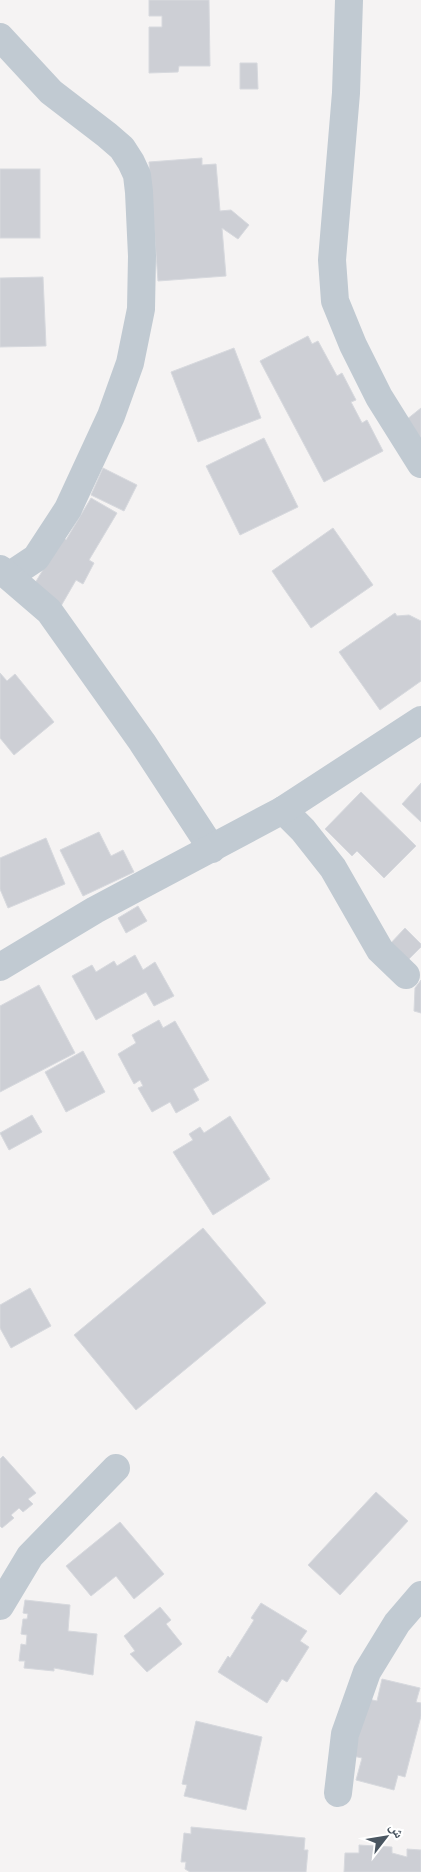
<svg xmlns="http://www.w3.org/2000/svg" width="421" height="1872" font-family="Manrope,'Noto Naskh Arabic',sans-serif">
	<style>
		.building { fill: #cdcfd5; stroke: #d7d9de }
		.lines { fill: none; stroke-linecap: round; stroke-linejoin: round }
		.minor { stroke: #c1cad2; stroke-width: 28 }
	</style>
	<rect width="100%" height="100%" fill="#f5f3f3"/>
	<!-- building -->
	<g class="building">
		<polygon points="149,0 209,0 210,66 179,66 178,72 149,73 149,27 162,27 162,16 149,16"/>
		<polygon points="240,63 257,63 258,89 240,89"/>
		<polygon points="202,158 202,165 216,164 220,211 231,210 249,225 238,239 222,228 226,276 158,281 149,162"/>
		<rect x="0" y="169" width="40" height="69"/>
		<polygon points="43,277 46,346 0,347 0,278"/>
		<polygon points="308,336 312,344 318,341 337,376 342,373 356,400 351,402 362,423 367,420 383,451 324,482 260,361"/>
		<polygon points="234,348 261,418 198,442 171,372"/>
		<polygon points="421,408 421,441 406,420"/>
		<polygon points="264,438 298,507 240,535 206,466"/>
		<polygon points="103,468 137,485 124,511 91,495"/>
		<polygon points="91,498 117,513 89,560 94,563 83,584 76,580 61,606 32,588 63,537 66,540"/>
		<polygon points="333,528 373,585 311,628 272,571"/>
		<polygon points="395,613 397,616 409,615 421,621 421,681 380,710 339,652"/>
		<polygon points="0,673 7,681 15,674 54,722 14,755 0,738"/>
		<polygon points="421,783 421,822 402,804"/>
		<polygon points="361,792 416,846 384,878 357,851 352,856 325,829"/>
		<polygon points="99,832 111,856 123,850 134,872 83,896 60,850"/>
		<polygon points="46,838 65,884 8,908 0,889 0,858"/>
		<polygon points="138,906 147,921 126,933 118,918"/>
		<polygon points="405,928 421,944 421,947 406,962 389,945"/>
		<polygon points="135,955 143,970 155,962 174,996 154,1006 146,992 96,1020 72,976 92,965 96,972 114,961 117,966"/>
		<polygon points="421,980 421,1013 414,1011 415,988"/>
		<polygon points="39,985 75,1053 0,1092 0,1006"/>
		<polygon points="159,1020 163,1028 175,1021 209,1080 193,1089 199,1100 176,1113 170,1102 152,1112 138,1088 143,1086 140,1080 134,1084 118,1054 136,1043 132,1035"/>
		<polygon points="83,1051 105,1092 66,1112 45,1072"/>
		<polygon points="32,1115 42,1132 9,1150 0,1133"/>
		<polygon points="230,1116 270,1179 213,1215 173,1152 193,1140 189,1134 200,1127 204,1133"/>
		<polygon points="203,1228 266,1303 136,1410 74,1335"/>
		<polygon points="30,1288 51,1326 11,1348 0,1328 0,1305"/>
		<polygon points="3,1456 36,1493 28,1499 33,1504 23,1512 19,1508 11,1515 14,1518 2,1528 0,1526 0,1459"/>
		<polygon points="376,1492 408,1521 340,1595 308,1565"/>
		<polygon points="120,1522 164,1574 134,1599 116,1576 91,1596 66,1566"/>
		<polygon points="25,1600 70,1605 68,1631 97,1634 93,1675 54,1668 54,1671 24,1668 25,1661 19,1661 21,1644 26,1645 27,1635 21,1634 23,1619 27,1619 28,1614 23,1613"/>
		<polygon points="261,1603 307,1631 300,1641 309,1647 287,1682 282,1679 267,1703 218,1672 228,1656 230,1658 254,1620 251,1618"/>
		<polygon points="160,1607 171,1620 166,1624 182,1644 147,1672 130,1654 135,1651 124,1636"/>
		<polygon points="382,1679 420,1688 416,1702 421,1703 421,1716 405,1777 398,1775 394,1790 356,1780 362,1758 353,1756 368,1699 377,1701"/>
		<polygon points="196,1721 262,1737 246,1810 184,1796 187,1785 182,1784"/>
		<polygon points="191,1827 305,1838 304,1850 308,1850 306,1872 190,1872 185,1869 186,1862 181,1862 184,1833 191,1834"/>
		<polygon points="359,1845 392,1847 392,1853 407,1857 407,1849 421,1850 421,1872 344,1872 345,1853 359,1853"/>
	</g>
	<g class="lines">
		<!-- minor -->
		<g class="minor">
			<polyline points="349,0 346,93 332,260 335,301 353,345 379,397 421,464"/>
			<polyline points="0,37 51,92 107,135 122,148 131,162 137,175 139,192 142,256 141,309 130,363 111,416 68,509 36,558 9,576"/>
			<polyline points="0,569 49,611 142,742 212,849"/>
			<polyline points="283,810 303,830 333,868 380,950 406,975"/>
			<polyline points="0,967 95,910 283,810 421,720"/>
			<polyline points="0,1606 30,1556 116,1468"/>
			<polyline points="338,1793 345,1734 367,1672 397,1623 421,1595"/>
		</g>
	</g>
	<!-- north arrow -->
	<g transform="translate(386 1837) rotate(59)" stroke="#ffffff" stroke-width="4" paint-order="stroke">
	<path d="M0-4L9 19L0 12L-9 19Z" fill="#4a5661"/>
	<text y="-8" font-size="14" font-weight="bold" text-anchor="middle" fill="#4a5661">ش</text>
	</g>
</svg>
